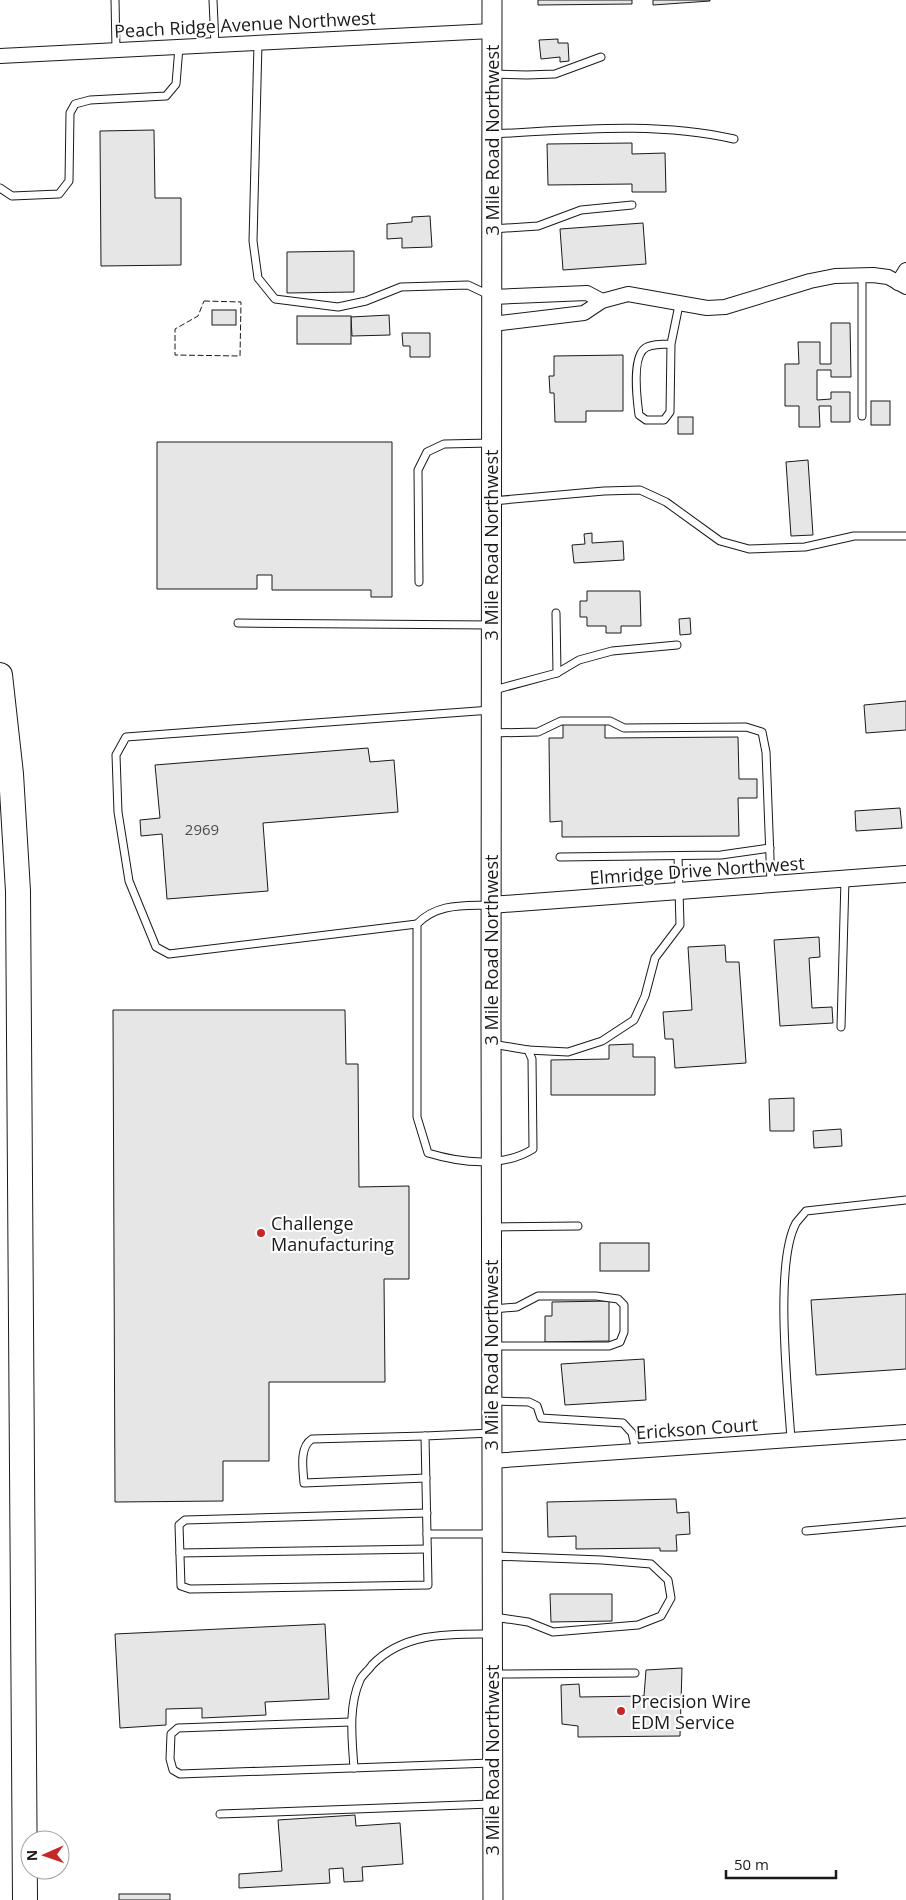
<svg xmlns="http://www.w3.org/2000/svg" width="906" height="1900" font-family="'Open Sans',sans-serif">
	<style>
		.building { fill: #e6e6e6; stroke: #1a1a1a }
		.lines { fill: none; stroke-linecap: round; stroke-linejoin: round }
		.service-casing { stroke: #1a1a1a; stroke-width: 9 }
		.minor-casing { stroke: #1a1a1a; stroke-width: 16 }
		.tertiary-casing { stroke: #1a1a1a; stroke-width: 18 }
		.secondary-casing { stroke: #1a1a1a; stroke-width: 21 }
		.motorway-casing { stroke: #1a1a1a; stroke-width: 26 }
		.service { stroke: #fff; stroke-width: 7 }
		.minor { stroke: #fff; stroke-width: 14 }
		.tertiary { stroke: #fff; stroke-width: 16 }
		.secondary { stroke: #fff; stroke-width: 19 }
		.motorway { stroke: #fff; stroke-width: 24 }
		.fence { stroke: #1a1a1a; stroke-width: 1; stroke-dasharray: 6 2.5; stroke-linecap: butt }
		.poi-dot { fill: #c62828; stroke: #fff; stroke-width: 2 }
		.labels { text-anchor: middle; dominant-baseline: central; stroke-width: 4; stroke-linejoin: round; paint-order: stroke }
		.number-label { font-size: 15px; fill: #4d4d4d }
		.street-label { font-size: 18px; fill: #1a1a1a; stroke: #fff }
		.poi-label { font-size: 18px; fill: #1a1a1a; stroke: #fff; text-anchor: start }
	</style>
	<rect width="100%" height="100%" fill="#fff"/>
	<!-- building -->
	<g class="building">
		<polygon points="538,0 632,0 632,4 538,5"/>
		<polygon points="653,0 710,0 710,1 653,5"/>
		<polygon points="558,39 558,43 568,43 569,61 560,62 560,57 541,59 539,40"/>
		<polygon points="154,130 155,198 181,198 181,265 101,266 100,131"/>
		<polygon points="632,143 632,154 665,153 666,192 632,192 632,184 548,185 547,144"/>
		<polygon points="430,216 432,247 402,248 402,238 387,239 387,224 412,222 412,217"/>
		<polygon points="643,223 646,264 563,270 560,229"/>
		<polygon points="354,251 354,292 287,293 287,252"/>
		<rect x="212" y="310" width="24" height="15"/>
		<polygon points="389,315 390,335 352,336 351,317"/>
		<rect x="297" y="316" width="54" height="28"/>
		<polygon points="831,323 850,323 851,377 831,377 831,370 817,370 817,400 831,399 831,392 850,392 850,422 831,422 831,406 819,406 820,427 799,427 799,406 785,406 785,364 799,364 798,342 820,342 820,364 831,364"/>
		<polygon points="402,333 430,333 430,357 410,357 410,346 403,346"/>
		<polygon points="623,355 623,411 586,411 586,422 555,422 554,393 550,393 549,376 554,376 554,356"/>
		<rect x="871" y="401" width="19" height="24"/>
		<rect x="678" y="417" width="15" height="17"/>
		<polygon points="157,442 392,442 392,597 371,597 371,590 272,590 272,575 257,575 257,589 157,589"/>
		<polygon points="808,460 813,535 791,536 786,462"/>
		<polygon points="592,533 592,543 623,541 624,560 574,563 572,545 585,544 584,534"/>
		<polygon points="587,591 640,591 641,626 621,626 621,633 606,633 606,626 587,626 587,617 580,617 580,601 587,601"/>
		<polygon points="690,618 691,634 680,635 679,619"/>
		<polygon points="906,701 906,730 866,733 864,705"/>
		<polygon points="563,724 605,724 605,738 738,737 739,779 757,779 757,798 738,798 739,836 562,837 562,821 550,822 549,738 563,738"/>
		<polygon points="368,748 370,762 394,760 398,812 263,823 268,891 167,899 162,834 141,836 140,820 160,818 155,765"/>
		<polygon points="900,808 902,828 856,831 855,811"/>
		<polygon points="819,937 820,957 809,958 812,1008 832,1007 833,1023 780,1026 774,940"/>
		<polygon points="725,945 726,962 739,962 746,1063 675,1068 673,1039 665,1039 663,1012 692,1010 688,947"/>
		<polygon points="113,1010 345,1010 346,1064 358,1064 359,1187 409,1186 409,1279 384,1279 385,1382 269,1382 269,1461 223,1461 223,1501 115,1502"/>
		<polygon points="633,1044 633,1057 655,1057 655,1095 551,1095 551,1060 609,1059 609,1045"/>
		<polygon points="794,1098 794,1131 770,1131 769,1099"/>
		<polygon points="841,1129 842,1146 814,1148 813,1131"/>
		<rect x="600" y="1243" width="49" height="28"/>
		<polygon points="906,1294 906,1369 816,1375 811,1300"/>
		<polygon points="609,1301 609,1341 545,1342 545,1316 552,1316 552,1302"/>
		<polygon points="644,1359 646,1400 565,1405 561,1364"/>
		<polygon points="676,1499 677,1513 689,1512 690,1534 676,1535 677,1551 660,1551 660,1548 576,1549 576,1536 548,1537 547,1502"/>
		<polygon points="550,1594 612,1594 612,1621 551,1622"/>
		<polygon points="325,1624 329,1699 265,1702 266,1715 202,1718 202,1708 166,1709 166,1725 120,1728 115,1634"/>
		<polygon points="682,1668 680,1736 578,1737 578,1726 562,1724 561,1685 579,1684 580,1697 644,1696 646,1670"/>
		<polygon points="355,1815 356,1826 400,1823 403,1864 362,1867 363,1881 344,1882 343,1868 329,1869 330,1883 239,1888 239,1874 282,1871 278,1820"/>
		<rect x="119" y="1894" width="51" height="6"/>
	</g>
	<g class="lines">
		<defs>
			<g id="service">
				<polyline points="115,0 116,49"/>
				<polyline points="213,0 215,45"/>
				<polyline points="258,43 253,241 258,278 275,299 338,307 366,301 401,287 468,285 489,295"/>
				<polyline points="492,74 527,75 555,74 601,57"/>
				<path d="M 492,134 C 573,130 654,121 734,139"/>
				<polyline points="0,188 12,196 59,194 69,181 70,113 75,104 90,100 166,96 176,84 179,47"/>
				<polyline points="492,229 538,226 581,210 632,205"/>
				<polyline points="862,275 862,416"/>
				<path d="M 671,344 C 663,344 653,344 647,347 C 631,354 637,400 639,415 L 646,420 L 664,420 L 670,412 L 671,344 L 679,305"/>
				<polyline points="492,501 604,491 640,490 666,502 720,541 749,549 805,547 854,536 906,536"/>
				<polyline points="419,582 418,470 427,452 444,444 491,443"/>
				<polyline points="556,613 557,673"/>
				<polyline points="238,623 491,625"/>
				<polyline points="494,690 557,673 579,660 612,651 677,645"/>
				<polyline points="491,733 538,732 561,721 610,721 624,728 746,727 762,732 766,752 771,884"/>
				<polyline points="560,857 721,855 770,848"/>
				<path d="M 490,905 C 463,906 437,903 417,924 L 417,1117 L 428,1153 C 461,1163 503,1168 533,1149 L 532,1059 L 528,1050 L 492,1044"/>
				<polyline points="417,924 169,954 156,947 129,881 118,812 116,755 126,737 491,710"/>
				<polyline points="841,1027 845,879"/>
				<polyline points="528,1050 568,1052 602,1041 634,1020 645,996 655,958 680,925 678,856"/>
				<polyline points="491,1227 578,1226"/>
				<polyline points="493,1309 517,1307 538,1296 596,1296 618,1299 624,1305 624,1332 620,1342 609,1346 494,1346"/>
				<polyline points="492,1401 529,1402 537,1406 541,1418 623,1423 632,1433 636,1451"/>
				<polyline points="491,1433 425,1436 427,1534 491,1534"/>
				<path d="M 425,1436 L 312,1439 C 299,1447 303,1469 304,1483 L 426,1478"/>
				<path d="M 791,1440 C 788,1390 774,1264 796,1223 C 799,1219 803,1215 806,1211 L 906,1200"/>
				<polyline points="427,1513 185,1520 179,1525 181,1586 190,1589 428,1585 427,1534"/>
				<polyline points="806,1531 906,1522"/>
				<polyline points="180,1553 427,1549"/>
				<polyline points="493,1556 602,1560 651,1564 668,1580 671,1598 661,1616 638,1625 553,1632 528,1622 494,1617"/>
				<polyline points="494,1674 635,1673"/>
				<polyline points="351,1722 178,1728 171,1734 170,1759 173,1770 180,1774 491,1763"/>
				<path d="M 354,1768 C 352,1739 348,1707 360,1680 C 362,1675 369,1670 372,1665 C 404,1632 449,1634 491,1634"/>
				<polyline points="220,1814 491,1804"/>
			</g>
			<g id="minor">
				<polyline points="0,56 492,31"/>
				<polyline points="898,283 906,270"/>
				<polyline points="492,297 587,293 602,301"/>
				<polyline points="492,324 584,313 602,301 628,294 707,308 725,307 810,281 835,276 873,275 888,277 906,287"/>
				<polyline points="491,1461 906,1432"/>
			</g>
			<polyline id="tertiary" points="491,905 906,874"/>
			<polyline id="secondary" points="492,0 491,1023 493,1900"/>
			<polyline id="motorway" points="0,675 11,774 18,891 25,1900"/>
		</defs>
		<!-- service casing -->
		<use href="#service" class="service-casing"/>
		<!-- minor casing -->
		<use href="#minor" class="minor-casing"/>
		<!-- tertiary casing -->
		<use href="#tertiary" class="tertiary-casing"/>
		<!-- secondary casing -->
		<use href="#secondary" class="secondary-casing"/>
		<!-- motorway casing -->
		<use href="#motorway" class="motorway-casing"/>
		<!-- service -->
		<use href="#service" class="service"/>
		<!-- minor -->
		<use href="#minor" class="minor"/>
		<!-- tertiary -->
		<use href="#tertiary" class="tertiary"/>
		<!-- secondary -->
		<use href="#secondary" class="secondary"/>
		<!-- motorway -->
		<use href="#motorway" class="motorway"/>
		<!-- fence -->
		<polygon class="fence" points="204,301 241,302 240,356 175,355 175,329 198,316"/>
	</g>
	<!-- markers -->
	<g class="poi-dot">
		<circle cx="261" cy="1233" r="5"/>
		<circle cx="621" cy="1711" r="5"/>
	</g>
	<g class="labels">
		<!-- number labels -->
		<g class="number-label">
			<text x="202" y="829">2969</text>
		</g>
		<!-- street labels -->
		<g class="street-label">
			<text transform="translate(245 24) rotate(-3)">Peach Ridge Avenue Northwest</text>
			<text transform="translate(492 140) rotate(-90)">3 Mile Road Northwest</text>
			<text transform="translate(491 545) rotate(-90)">3 Mile Road Northwest</text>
			<text transform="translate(697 870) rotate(-4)">Elmridge Drive Northwest</text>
			<text transform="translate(491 950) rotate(-90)">3 Mile Road Northwest</text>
			<text transform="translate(491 1355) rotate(-90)">3 Mile Road Northwest</text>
			<text transform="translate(697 1428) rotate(-4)">Erickson Court</text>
			<text transform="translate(492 1760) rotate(-90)">3 Mile Road Northwest</text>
		</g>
		<!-- poi labels -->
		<g class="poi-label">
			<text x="271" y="1223">Challenge<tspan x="271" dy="21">Manufacturing</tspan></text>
			<text x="631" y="1701">Precision Wire<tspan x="631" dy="21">EDM Service</tspan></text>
		</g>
	</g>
	<!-- north arrow -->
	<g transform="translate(45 1855) rotate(268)"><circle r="24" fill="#ffffff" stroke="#a3a3a3"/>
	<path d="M0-4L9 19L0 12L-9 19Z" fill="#c62828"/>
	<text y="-8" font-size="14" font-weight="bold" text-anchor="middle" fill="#1a1a1a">N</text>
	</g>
	<!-- scale -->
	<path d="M726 1870v8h110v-8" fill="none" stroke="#1a1a1a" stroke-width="2.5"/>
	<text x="734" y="1870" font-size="15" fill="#1a1a1a" stroke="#ffffff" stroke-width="4" paint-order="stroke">50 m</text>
</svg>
